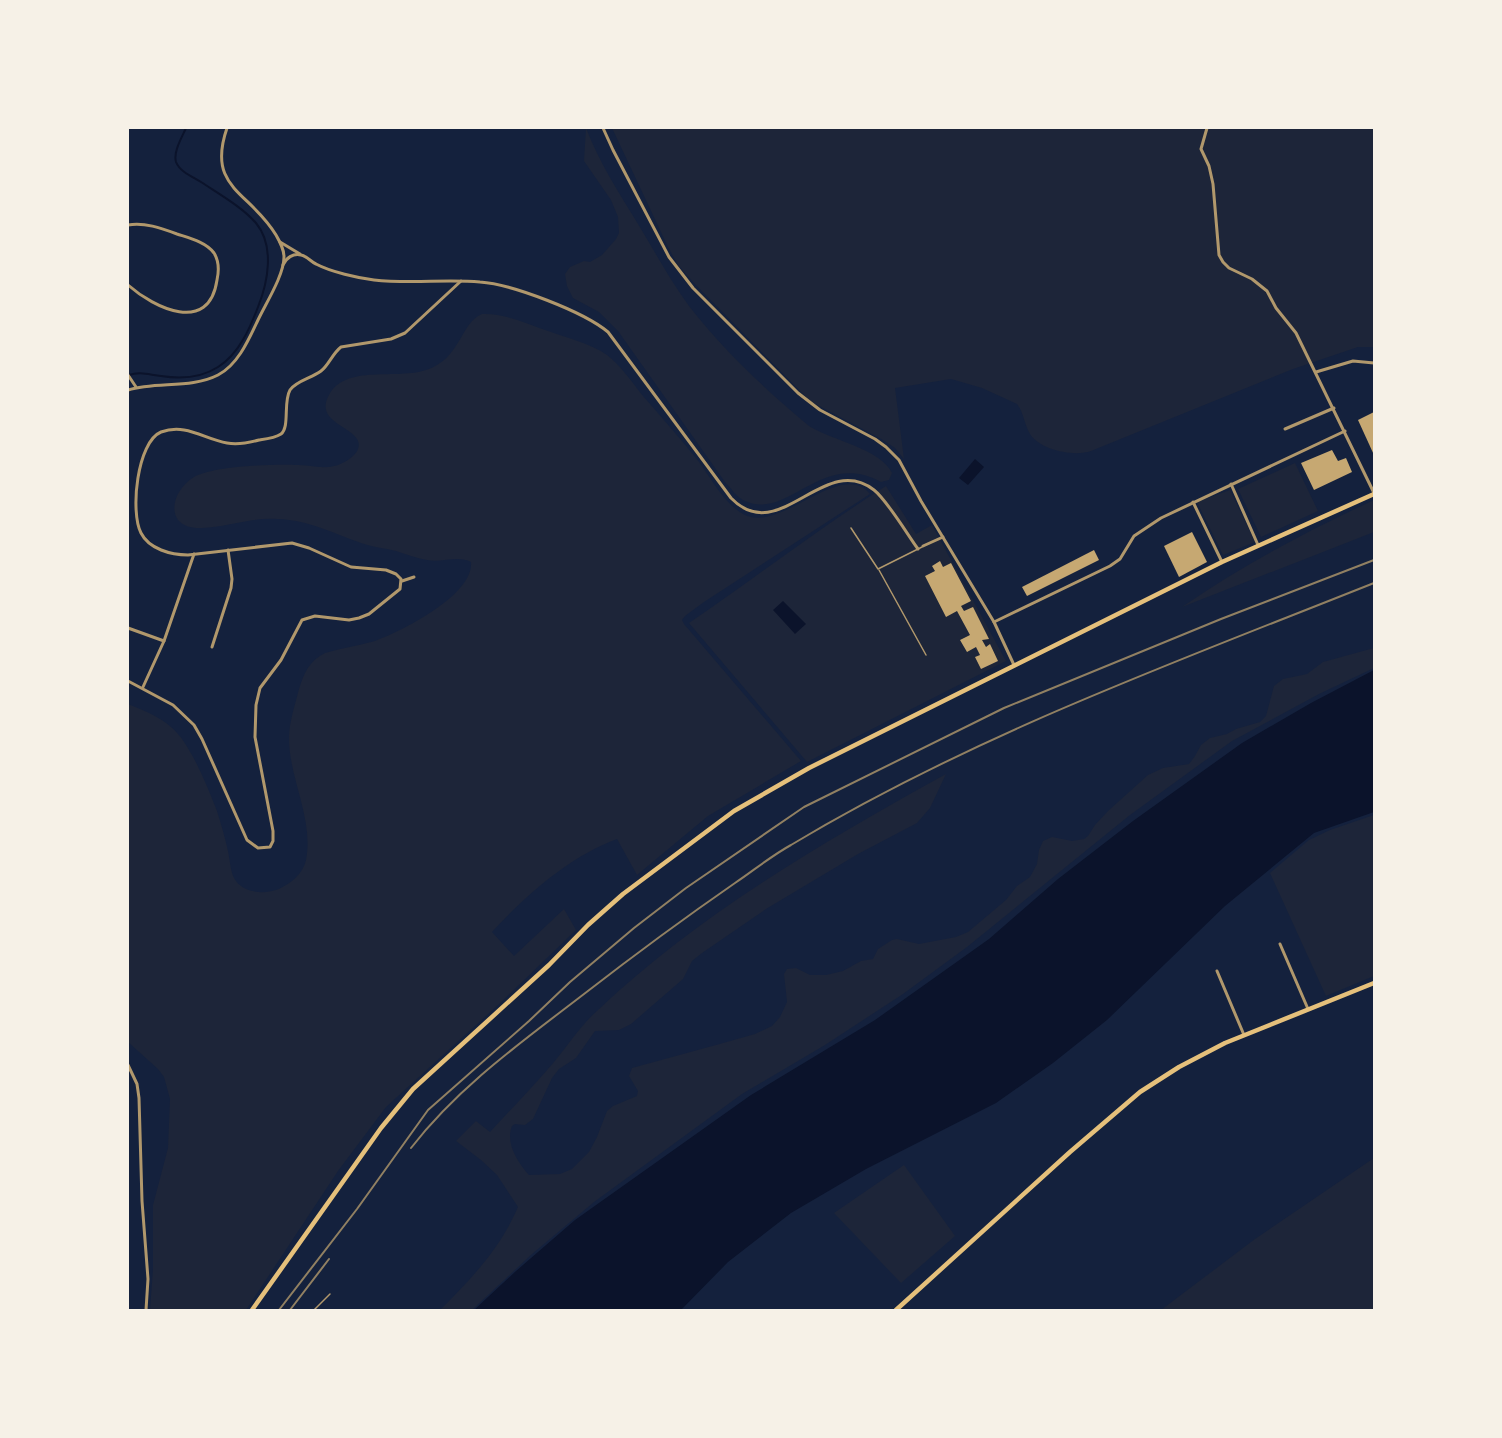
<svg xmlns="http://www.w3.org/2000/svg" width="1502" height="1438" font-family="Ubuntu,sans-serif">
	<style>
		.green { fill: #1d2539 }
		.water { fill: #0b132b }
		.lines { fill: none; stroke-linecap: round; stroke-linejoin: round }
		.stream { stroke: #0b132b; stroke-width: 2 }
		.building { fill: #c6a872 }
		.service { stroke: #b1986c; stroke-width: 1.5 }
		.minor { stroke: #b1986c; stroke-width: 3 }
		.secondary { stroke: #e5c07b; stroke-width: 4.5 }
		.rail { stroke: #918062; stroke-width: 2 }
	</style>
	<rect width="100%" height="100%" fill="#14213d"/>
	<!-- green -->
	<g class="green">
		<path d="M 586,128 C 599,162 619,193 638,224 C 655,252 670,280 689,306 C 723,350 766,390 809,426 C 831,440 881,449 892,473 L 889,480 L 881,482 C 822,449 788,521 745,501 C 737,498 731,488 725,482 L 618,331 L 599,312 L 573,298 L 567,286 L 565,274 L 570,267 L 584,261 L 590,262 L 602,255 L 616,239 L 619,233 L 618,217 L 611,200 L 584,161 Z"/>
		<path d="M 612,128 L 1374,128 L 1374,347 L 1358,347 L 1293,369 L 1091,451 C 1074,457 1040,450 1030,434 C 1024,424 1024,413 1017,404 L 982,388 L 951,379 L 895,388 L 904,459 L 895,448 L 883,440 L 810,401 L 692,281 L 678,265 L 668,247 Z"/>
		<path d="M 482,314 C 505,313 526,324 548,331 C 567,338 590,343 607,355 C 621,366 632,382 643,396 C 662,418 681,439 699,462 C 712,480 724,503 743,514 C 780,535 840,458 870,494 L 704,602 L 685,616 L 682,620 L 684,624 L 801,761 L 708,816 L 637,875 L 617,839 C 570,856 525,896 492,932 L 514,956 L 564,909 L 576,930 L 498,1005 L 386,1107 L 338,1171 L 246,1310 L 150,1310 L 153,1269 L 153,1205 L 168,1148 L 170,1099 L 164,1077 L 158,1069 L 128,1042 L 128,704 C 145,711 166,719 178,734 C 193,751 209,790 217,811 C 221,824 225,837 228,851 C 230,860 230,869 234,878 C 242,893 264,895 279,889 C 291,883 303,874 306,860 C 314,819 289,779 289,738 C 289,722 295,705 299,689 C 304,673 309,661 325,653 C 341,648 358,646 375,641 C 402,631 474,595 471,562 C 458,555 442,563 427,560 C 416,558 406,554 396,551 C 384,548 372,547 361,543 C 333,533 308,520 278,519 C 251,517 227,527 202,528 C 164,530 169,492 194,477 C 215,465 286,463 311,466 C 318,467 326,468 334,466 C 344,464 365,452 357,439 C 348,425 315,420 329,395 C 345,364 398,380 426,370 C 461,359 460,323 482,314 Z"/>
		<polygon points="1295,463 1318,511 1261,537 1238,489"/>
		<path d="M 886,486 L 916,534 L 932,525 L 1006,661 L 807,762 L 689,623 C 755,578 818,529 886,486 Z"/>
		<polygon points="1230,490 1255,542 1223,555 1197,502"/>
		<path d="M 1374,500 L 1374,532 L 1182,607 C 1243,565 1307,531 1374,500 Z"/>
		<path d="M 1374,648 L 1374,668 L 1319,694 L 1232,741 L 1130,815 L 967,947 L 903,994 L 825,1045 L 742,1094 L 594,1202 L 532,1254 L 472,1310 L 440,1310 C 471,1279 500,1249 518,1207 L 497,1175 L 481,1160 L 456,1141 L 476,1121 L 490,1132 C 511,1109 534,1086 554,1062 C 569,1044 581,1025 598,1010 C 699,914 825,841 946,774 L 930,808 L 917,823 L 858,854 L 766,909 L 702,953 L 692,961 L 683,979 L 631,1024 L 619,1030 L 595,1031 L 576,1058 L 559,1069 L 552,1078 L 533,1119 L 525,1125 L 515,1124 L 512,1126 C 505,1143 518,1163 529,1175 L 560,1174 L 572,1169 L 589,1152 L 597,1137 L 607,1111 L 613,1106 L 637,1096 L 638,1091 L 629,1076 L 632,1068 L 716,1045 L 755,1034 L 772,1026 L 780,1017 L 787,1002 L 784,974 L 787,969 L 796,968 L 810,975 L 826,975 L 843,971 L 861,961 L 873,959 L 878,949 L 892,940 L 897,939 L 919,944 L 956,937 L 968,932 L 1006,900 L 1017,886 L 1030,877 L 1037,864 L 1039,850 L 1043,841 L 1052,837 L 1072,841 L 1084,839 L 1088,836 L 1095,825 L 1108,811 L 1148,775 L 1163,768 L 1189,764 L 1195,756 L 1201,745 L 1210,738 L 1227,734 L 1236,729 L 1260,722 L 1266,716 L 1274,686 L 1283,679 L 1307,674 L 1323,662 Z"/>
		<polygon points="1374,815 1374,976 1326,996 1270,873 1309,840 1330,830"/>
		<polygon points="1374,1158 1374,1310 1161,1310 1255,1239"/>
		<polygon points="904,1165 955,1236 901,1283 834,1213"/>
	</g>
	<!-- water -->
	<g class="water">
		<polygon points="975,459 984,467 968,485 959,478"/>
		<polygon points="783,601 806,624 795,634 773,610"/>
		<polygon points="1374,670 1374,812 1314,833 1225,906 1107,1020 1053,1063 996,1103 866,1169 791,1213 728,1262 681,1310 474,1310 516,1271 575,1220 751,1095 875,1020 989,939 1058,879 1133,821 1242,743 1311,703"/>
	</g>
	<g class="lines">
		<!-- stream -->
		<g class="stream">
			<path d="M 129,375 C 140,371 150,375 161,376 C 180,379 201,378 218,367 C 239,354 250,328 258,307 C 268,282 275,246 256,223 C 242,207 219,194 201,182 C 193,177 180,172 176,162 C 173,152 182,137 186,128"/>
			<polyline points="128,1275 128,1310"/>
		</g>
	</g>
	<!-- building -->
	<g class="building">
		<polygon points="1374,412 1374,455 1358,420"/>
		<polygon points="1332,450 1338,461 1346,458 1352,472 1314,490 1301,463"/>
		<polygon points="1192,532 1207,562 1179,577 1164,546"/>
		<polygon points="1094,550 1099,560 1027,596 1022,587"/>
		<polygon points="940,561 943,567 951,563 971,601 961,606 964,611 973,607 989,639 982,640 986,647 990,644 998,661 981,669 975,657 980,655 976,647 967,652 960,640 970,635 957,611 946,617 925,576 935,571 932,566"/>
	</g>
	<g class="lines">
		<!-- service -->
		<g class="service">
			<polyline points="851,528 878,569 922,547"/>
			<polyline points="879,570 926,655"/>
			<polyline points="314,1310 330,1294"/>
		</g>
		<!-- minor -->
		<g class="minor">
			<polyline points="603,128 613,150 669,257 693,288 798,393 820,410 875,439 886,447 899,460 921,501 994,622 1014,665"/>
			<polyline points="1207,128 1201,149 1209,166 1213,184 1219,255 1223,262 1229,268 1252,279 1267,291 1276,308 1296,333 1374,493"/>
			<path d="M 128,225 C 144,222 161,228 177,234 C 189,238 206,242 214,253 C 219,261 219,271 217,280 C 209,335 154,308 128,285"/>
			<polyline points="280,242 300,254"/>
			<path d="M 283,265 C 286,258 293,253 301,255 C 307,256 311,262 316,264 C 331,272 358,278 374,280 C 410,284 445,279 480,282 C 512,284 584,312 608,332 L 731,498 C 779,548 824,451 874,490 C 887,500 907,534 918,549"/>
			<polyline points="1316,372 1353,361 1374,363"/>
			<polyline points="128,375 136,387"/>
			<path d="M 128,390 C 156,381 191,389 218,375 C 238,365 249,339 258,320 C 266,303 284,275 284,257 C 284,249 280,242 276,235 C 250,191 206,189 227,128"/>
			<polyline points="1285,429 1334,408"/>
			<polyline points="1231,484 1258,545"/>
			<polyline points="1193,502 1222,562"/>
			<polyline points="923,546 943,537"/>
			<polyline points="402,581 414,577"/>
			<polyline points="994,622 1110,566 1120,559 1134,536 1161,518 1345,431"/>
			<polyline points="128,628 164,641"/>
			<polyline points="212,647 231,588 232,579 228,550"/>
			<path d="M 128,681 L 173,705 L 194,725 L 202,739 L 247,840 L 258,848 L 270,847 L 273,841 L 273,831 L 255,737 L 256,705 L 260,688 L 281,660 L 302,620 L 315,616 L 349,620 L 359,618 L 369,614 L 400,589 L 401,579 L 396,574 L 386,570 L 351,567 L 309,548 L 292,543 L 188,555 C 171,555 149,549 141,533 C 130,512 137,442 161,432 C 186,423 204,439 227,443 C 238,445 248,443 259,440 C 266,439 275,438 281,434 C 290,427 283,402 290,390 C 296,381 312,378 321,371 C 329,365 332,354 341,347 L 391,339 L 405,333 L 461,281"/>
			<polyline points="143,687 164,641 194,554"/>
			<polyline points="1280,944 1308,1009"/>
			<polyline points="1217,971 1244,1035"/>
			<polyline points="128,1065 137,1084 139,1098 142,1201 148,1279 146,1310"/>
		</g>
		<!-- secondary -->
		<g class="secondary">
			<polyline points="252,1310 381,1128 413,1089 549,965 588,925 623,894 734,811 809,768 1222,562 1374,494"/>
			<polyline points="896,1310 1070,1152 1140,1092 1179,1067 1225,1043 1374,983"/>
		</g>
		<!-- rail -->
		<g class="rail">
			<path d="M 411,1148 C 459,1086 523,1041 584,994 C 633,956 683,919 735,883 C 753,871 771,856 791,845 C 974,735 1176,662 1374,583"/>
			<polyline points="279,1310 357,1209 428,1110 529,1021 570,982 634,928 686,888 804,807 1004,708 1221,619 1374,560"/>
			<polyline points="290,1310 329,1259"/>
		</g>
	</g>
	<!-- border -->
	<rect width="1502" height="1438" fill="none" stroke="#f6f1e7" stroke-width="258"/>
</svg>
